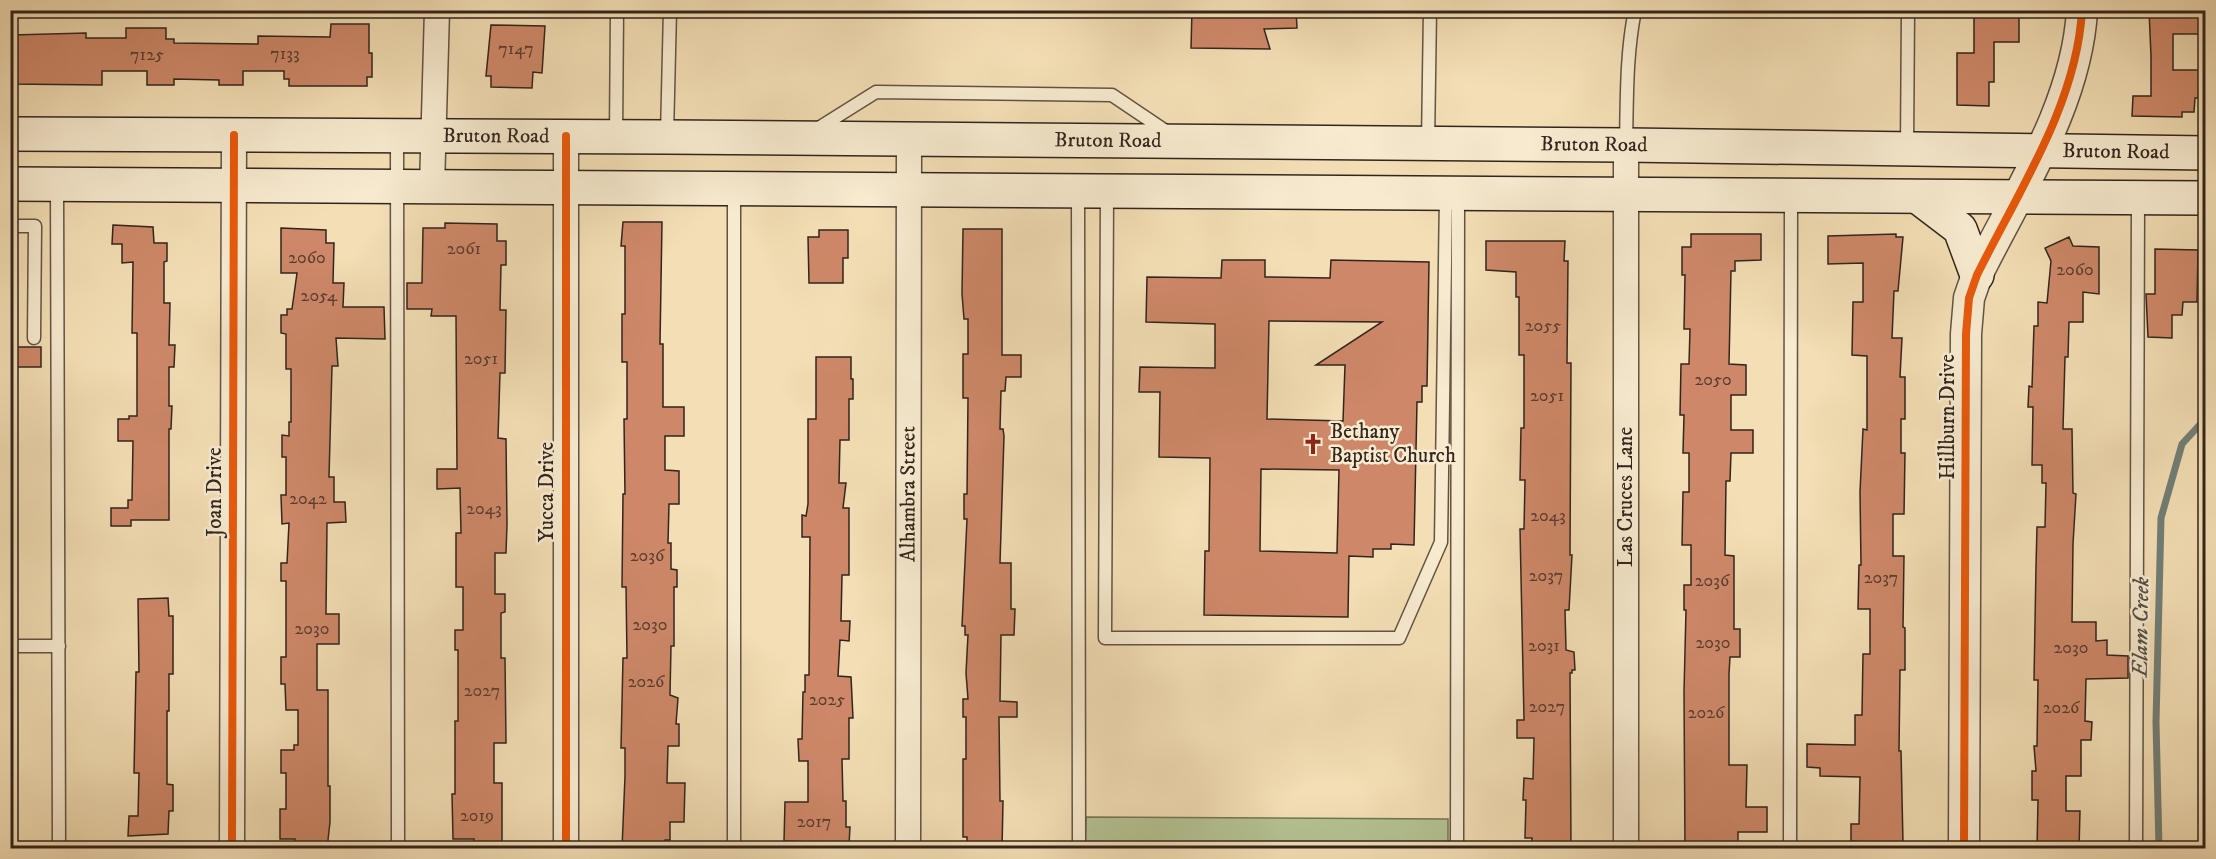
<svg xmlns="http://www.w3.org/2000/svg" width="2216" height="859" font-family="'IM FELL DW Pica',serif">
	<style>
		.green { fill: #b4c292; stroke: #737458; stroke-width: 1.5 }
		.lines { fill: none; stroke-linecap: round; stroke-linejoin: round }
		.stream { stroke: #727f78; stroke-width: 7 }
		.building { fill: #ce8869; stroke: #32251d; stroke-width: 1.5; fill-rule: evenodd }
		.service-casing { stroke: #625343; stroke-width: 15 }
		.minor-casing { stroke: #625343; stroke-width: 27 }
		.tertiary-casing { stroke: #625343; stroke-width: 33 }
		.secondary-casing { stroke: #32251d; stroke-width: 36 }
		.service { stroke: #f7eacf; stroke-width: 12 }
		.minor { stroke: #f7eacf; stroke-width: 24 }
		.tertiary { stroke: #f7eacf; stroke-width: 30 }
		.secondary { stroke: #f7eacf; stroke-width: 33 }
		.cycleway-casing { stroke: #f7eacf; stroke-width: 11 }
		.cycleway { stroke: #e8590c; stroke-width: 8 }
		.labels { text-anchor: middle; dominant-baseline: central; stroke-width: 5; stroke-linejoin: round; paint-order: stroke }
		.number-label { font-size: 18px; fill: #593e30 }
		.street-label { font-size: 21px; fill: #32251d; stroke: #f7eacf }
		.poi-label { font-size: 21px; fill: #32251d; stroke: #f7eacf; text-anchor: start }
		.water-label { font-size: 22px; font-style: italic; fill: #52524a; stroke: #f7eacf }
	</style>
	<rect width="100%" height="100%" fill="#f3deb5"/>
	<filter id="stains"><feTurbulence type="fractalNoise" baseFrequency=".00333" numOctaves="4"/><feColorMatrix values="0 0 0 0 .2 0 0 0 0 .09 0 0 0 0 .02 0 0 0 .5 -.17"/></filter>
	<radialGradient id="worn" r=".72"><stop offset=".6" stop-color="#630" stop-opacity="0"/><stop offset="1" stop-color="#630" stop-opacity=".3"/></radialGradient>
	<!-- green -->
	<polygon class="green" points="1086,817 1448,819 1448,848 1085,848"/>
	<g class="lines">
		<!-- stream -->
		<polyline class="stream" points="2159,848 2156,722 2161,518 2182,444 2206,418"/>
	</g>
	<!-- building -->
	<g class="building">
		<polygon points="1192,10 1296,10 1297,28 1264,29 1270,49 1191,48"/>
		<polygon points="1974,10 2019,10 2019,42 1994,42 1994,82 1989,82 1989,106 1957,105 1957,53 1974,53"/>
		<polygon points="2149,10 2205,10 2205,34 2173,34 2173,70 2205,70 2205,98 2195,98 2194,112 2182,112 2182,117 2132,116 2133,96 2151,96 2151,56"/>
		<polygon points="331,24 369,24 369,53 372,53 372,77 367,77 367,86 289,86 289,79 284,79 284,71 243,71 243,85 219,85 219,80 174,79 174,85 147,85 147,71 102,71 102,85 10,84 12,35 86,33 86,38 126,38 126,28 166,28 166,39 174,39 174,43 258,44 258,36 330,37"/>
		<polygon points="491,25 545,26 542,73 533,72 532,88 491,87 491,76 486,76"/>
		<polygon points="623,222 662,222 660,344 663,344 663,407 684,407 684,436 665,436 665,470 679,471 679,504 669,504 668,543 671,543 671,569 677,570 677,587 674,587 674,646 671,646 670,695 678,698 676,724 679,724 679,746 668,746 667,783 685,783 684,822 670,822 670,840 665,840 665,849 622,849 625,776 625,748 621,748 623,658 627,658 626,587 622,587 623,494 625,494 624,419 627,419 627,362 622,362 622,314 625,314 625,246 621,246"/>
		<polygon points="445,223 497,224 497,241 506,241 506,265 501,265 500,310 506,310 505,373 500,373 498,438 506,439 507,524 506,553 495,553 495,594 505,594 505,612 501,613 501,658 505,658 506,743 494,743 494,783 502,783 502,849 473,849 474,839 453,839 452,794 455,794 455,721 458,721 458,650 455,650 455,630 463,630 463,587 456,587 456,533 461,533 460,488 437,489 437,469 457,469 456,316 431,316 432,309 407,309 407,283 422,283 423,228 445,228"/>
		<polygon points="113,225 153,227 154,243 167,243 167,261 164,262 164,303 170,303 169,345 175,345 174,367 169,367 169,406 172,406 171,429 169,429 169,520 131,520 131,526 111,526 111,508 128,508 128,500 132,500 133,441 118,441 118,419 129,419 129,416 137,416 137,333 132,333 133,262 122,263 122,244 112,244"/>
		<polygon points="281,228 326,230 326,243 334,243 333,283 344,283 343,307 384,307 385,339 336,338 338,366 332,366 329,477 334,477 334,502 345,502 346,522 327,523 326,614 339,614 339,644 317,644 317,690 328,690 328,786 330,786 330,822 327,849 295,849 295,839 280,839 280,809 286,809 286,773 281,773 281,750 294,750 294,745 298,745 298,710 286,710 285,684 281,684 281,657 286,657 286,581 281,581 281,563 287,563 289,523 282,524 281,495 286,495 286,457 282,457 282,435 289,436 289,422 291,422 291,369 286,369 286,334 281,333 281,315 287,315 287,309 292,309 297,273 281,273"/>
		<polygon points="963,229 1002,229 1002,355 1021,355 1021,377 1006,377 1005,391 1001,391 1000,429 1003,429 1004,436 1000,563 1011,563 1011,609 1015,609 1014,635 1001,635 1000,701 1017,702 1017,717 999,717 1000,801 1003,801 1002,849 967,849 967,837 963,837 963,759 966,759 966,717 963,717 963,699 968,699 966,673 968,635 965,635 965,626 962,626 967,519 964,519 964,494 967,494 968,398 963,398 963,354 968,354 968,319 964,319 962,294"/>
		<polygon points="819,230 848,230 848,258 843,258 843,283 809,283 808,237 819,237"/>
		<polygon points="1691,234 1761,234 1761,260 1735,261 1735,271 1731,271 1729,364 1746,365 1746,395 1731,395 1731,430 1753,430 1753,453 1731,453 1730,481 1726,481 1725,555 1734,556 1734,629 1740,629 1740,657 1730,657 1729,674 1729,765 1747,765 1746,807 1767,807 1767,832 1738,832 1738,849 1685,849 1684,692 1686,610 1684,610 1684,585 1691,585 1691,545 1682,545 1683,492 1689,492 1689,453 1683,453 1684,415 1680,415 1681,364 1689,364 1690,329 1684,329 1685,275 1682,275 1682,247 1691,247"/>
		<polygon points="1896,234 1896,237 1903,237 1898,291 1894,291 1892,338 1902,338 1900,377 1905,377 1905,419 1901,419 1901,453 1905,453 1904,514 1893,514 1893,556 1904,556 1903,627 1905,628 1905,670 1900,670 1899,751 1901,751 1903,843 1899,843 1899,849 1864,849 1864,842 1851,841 1851,824 1859,824 1860,777 1820,776 1820,768 1807,767 1807,744 1855,745 1855,715 1862,715 1863,654 1870,654 1870,609 1858,609 1859,565 1861,565 1860,492 1863,429 1867,430 1867,356 1852,355 1853,302 1863,302 1863,263 1828,264 1828,236"/>
		<polygon points="2069,237 2073,246 2099,247 2099,294 2083,292 2083,322 2069,322 2068,357 2065,357 2063,429 2072,429 2073,493 2076,494 2073,544 2072,622 2096,622 2096,641 2107,640 2107,655 2128,656 2128,678 2086,679 2085,721 2092,722 2091,740 2081,740 2081,776 2066,776 2066,811 2080,811 2079,849 2037,849 2038,800 2032,800 2032,771 2036,771 2034,746 2037,746 2038,680 2034,680 2036,566 2037,527 2045,527 2046,483 2042,483 2042,465 2032,465 2033,407 2028,407 2029,386 2032,387 2034,326 2038,326 2038,302 2047,303 2051,261 2045,248"/>
		<polygon points="1486,241 1565,241 1564,261 1568,261 1567,363 1571,363 1570,555 1572,555 1569,610 1565,610 1566,650 1574,652 1575,670 1572,670 1572,673 1570,673 1571,849 1531,849 1532,838 1525,838 1526,800 1523,800 1524,778 1533,779 1534,738 1517,738 1517,720 1524,720 1520,529 1524,529 1525,480 1520,480 1521,428 1524,428 1524,355 1519,355 1519,297 1516,297 1516,272 1486,270"/>
		<polygon points="2155,249 2198,250 2197,302 2183,302 2182,315 2172,315 2172,338 2148,337 2146,294 2155,294"/>
		<path d="M 1222,260 L 1265,260 L 1265,277 L 1330,278 L 1331,260 L 1429,262 L 1427,386 L 1422,386 L 1422,402 L 1417,402 L 1414,545 L 1391,544 L 1391,549 L 1373,549 L 1373,557 L 1349,556 L 1348,617 L 1204,615 L 1205,551 L 1209,551 L 1210,458 L 1159,457 L 1160,392 L 1139,392 L 1140,367 L 1215,368 L 1215,324 L 1146,322 L 1147,277 L 1221,278 ZM 1269,321 L 1382,322 L 1316,365 L 1345,365 L 1343,421 L 1267,419 ZM 1261,469 L 1339,470 L 1337,553 L 1260,551 Z"/>
		<rect x="10" y="347" width="31" height="20"/>
		<polygon points="816,357 851,357 851,379 853,379 853,399 849,399 849,440 840,440 839,483 846,483 843,508 849,508 849,575 842,575 841,621 850,621 849,641 840,640 838,676 851,677 853,718 849,718 849,759 842,759 843,801 846,801 846,827 850,827 849,845 844,845 844,849 812,849 812,842 784,841 785,802 808,802 808,761 799,761 798,739 802,739 803,692 805,692 805,675 809,675 810,537 802,537 802,515 806,516 808,504 808,419 816,419"/>
		<polygon points="168,598 169,616 173,616 173,674 169,674 169,711 167,711 167,784 173,785 173,811 169,811 168,834 128,836 129,816 138,816 139,773 134,773 136,672 139,672 138,599"/>
	</g>
	<g class="lines">
		<defs>
			<g id="service">
				<polyline points="817,129 876,92 1112,95 1167,132"/>
				<polyline points="616,135 617,10"/>
				<polyline points="667,135 670,10"/>
				<polyline points="397,137 398,848"/>
				<polyline points="1428,143 1430,10"/>
				<path d="M 1626,144 C 1627,99 1626,55 1635,10"/>
				<polyline points="1907,147 1908,10"/>
				<polyline points="57,187 59,848"/>
				<polyline points="1078,192 1079,848"/>
				<polyline points="1107,192 1105,638 1399,638 1441,542 1446,194"/>
				<polyline points="10,226 35,226 34,338"/>
				<polyline points="10,646 59,646"/>
				<polyline points="734,848 734,190"/>
				<polyline points="1457,848 1458,196"/>
				<polyline points="1790,848 1791,197"/>
				<polyline points="2136,848 2138,198"/>
			</g>
			<g id="minor">
				<polyline points="432,187 437,10"/>
				<polyline points="232,848 234,135"/>
				<polyline points="566,848 566,136"/>
				<path id="s1" d="M 908,848 L 909,139"/>
				<polyline points="1626,848 1626,145"/>
			</g>
			<path id="tertiary" d="M 1964,848 L 1966,334 L 1969,298 L 1977,275 C 2018,192 2077,104 2082,10"/>
			<g id="secondary">
				<path id="s2" d="M 10,134 L 667,137 L 1626,145 L 2206,153"/>
				<polyline points="10,184 2206,198"/>
				<polyline points="1918,197 1960,229 1977,275"/>
			</g>
		</defs>
		<!-- service casing -->
		<use href="#service" class="service-casing"/>
		<!-- minor casing -->
		<use href="#minor" class="minor-casing"/>
		<!-- tertiary casing -->
		<use href="#tertiary" class="tertiary-casing"/>
		<!-- secondary casing -->
		<use href="#secondary" class="secondary-casing"/>
		<!-- service -->
		<use href="#service" class="service"/>
		<!-- minor -->
		<use href="#minor" class="minor"/>
		<!-- tertiary -->
		<use href="#tertiary" class="tertiary"/>
		<!-- secondary -->
		<use href="#secondary" class="secondary"/>
		<defs>
			<g id="cycleway">
				<polyline points="232,848 234,135"/>
				<polyline points="566,848 566,136"/>
				<path d="M 1964,848 L 1966,334 L 1969,298 L 1977,275 C 2018,192 2077,104 2082,10"/>
			</g>
		</defs>
		<!-- cycleway casing -->
		<use href="#cycleway" class="cycleway-casing"/>
		<!-- cycleway -->
		<use href="#cycleway" class="cycleway"/>
	</g>
	<!-- icons -->
	<defs>
		<symbol id="church-bare" viewBox="-9 -9 18 18"><path d="M-1.2-6h2.4v3.5h3.3v2.4h-3.3V6h-2.4V-.1h-3.3v-2.4h3.3Z" fill="#8f2418" stroke="#f7eacf" stroke-width="2.5" paint-order="stroke"/></symbol>
	</defs>
	<g fill-rule="evenodd">
		<use href="#church-bare" x="1298" y="429" width="30" height="30"/>
	</g>
	<g class="labels">
		<!-- number labels -->
		<g class="number-label">
			<text x="516" y="49">7147</text>
			<text x="285" y="54">7133</text>
			<text x="147" y="55">7125</text>
			<text x="464" y="249">2061</text>
			<text x="307" y="258">2060</text>
			<text x="2075" y="270">2060</text>
			<text x="319" y="296">2054</text>
			<text x="1543" y="326">2055</text>
			<text x="481" y="359">2051</text>
			<text x="1713" y="380">2050</text>
			<text x="1547" y="396">2051</text>
			<text x="308" y="499">2042</text>
			<text x="484" y="509">2043</text>
			<text x="1548" y="516">2043</text>
			<text x="647" y="556">2036</text>
			<text x="1546" y="576">2037</text>
			<text x="1881" y="578">2037</text>
			<text x="1712" y="581">2036</text>
			<text x="650" y="625">2030</text>
			<text x="312" y="629">2030</text>
			<text x="1713" y="643">2030</text>
			<text x="1544" y="646">2031</text>
			<text x="2071" y="648">2030</text>
			<text x="646" y="682">2026</text>
			<text x="482" y="691">2027</text>
			<text x="827" y="700">2025</text>
			<text x="1547" y="707">2027</text>
			<text x="2061" y="708">2026</text>
			<text x="1706" y="713">2026</text>
			<text x="477" y="816">2019</text>
			<text x="814" y="822">2017</text>
		</g>
		<!-- street labels -->
		<g class="street-label">
			<text stroke="none"><textPath href="#s2" startOffset="486">Bruton Road</textPath></text>
			<text stroke="none"><textPath href="#s2" startOffset="1098">Bruton Road</textPath></text>
			<text stroke="none"><textPath href="#s2" startOffset="1584">Bruton Road</textPath></text>
			<text stroke="none"><textPath href="#s2" startOffset="2106">Bruton Road</textPath></text>
			<text transform="translate(1948 417) rotate(-90)">Hillburn Drive</text>
			<text transform="translate(215 492) rotate(-90)">Joan Drive</text>
			<text transform="translate(547 492) rotate(-90)">Yucca Drive</text>
			<text stroke="none"><textPath href="#s1" startOffset="354">Alhambra Street</textPath></text>
			<text transform="translate(1626 497) rotate(-90)">Las Cruces Lane</text>
		</g>
		<!-- poi labels -->
		<g class="poi-label">
			<text x="1330" y="432">Bethany<tspan x="1330" dy="24">Baptist Church</tspan></text>
		</g>
		<!-- water labels -->
		<g class="water-label">
			<text transform="translate(2141 627) rotate(-89)">Elam Creek</text>
		</g>
	</g>
	<!-- margin -->
	<rect width="2216" height="859" fill="none" stroke="#f3deb5" stroke-width="36"/>
	<rect x="12" y="12" width="2192" height="835" fill="none" stroke="#32251d" stroke-width="3"/>
	<rect x="18" y="18" width="2180" height="823" fill="none" stroke="#32251d" stroke-width="1.5"/>
	<rect width="100%" height="100%" filter="url(#stains)"/>
	<rect width="100%" height="100%" fill="url(#worn)"/>
</svg>
